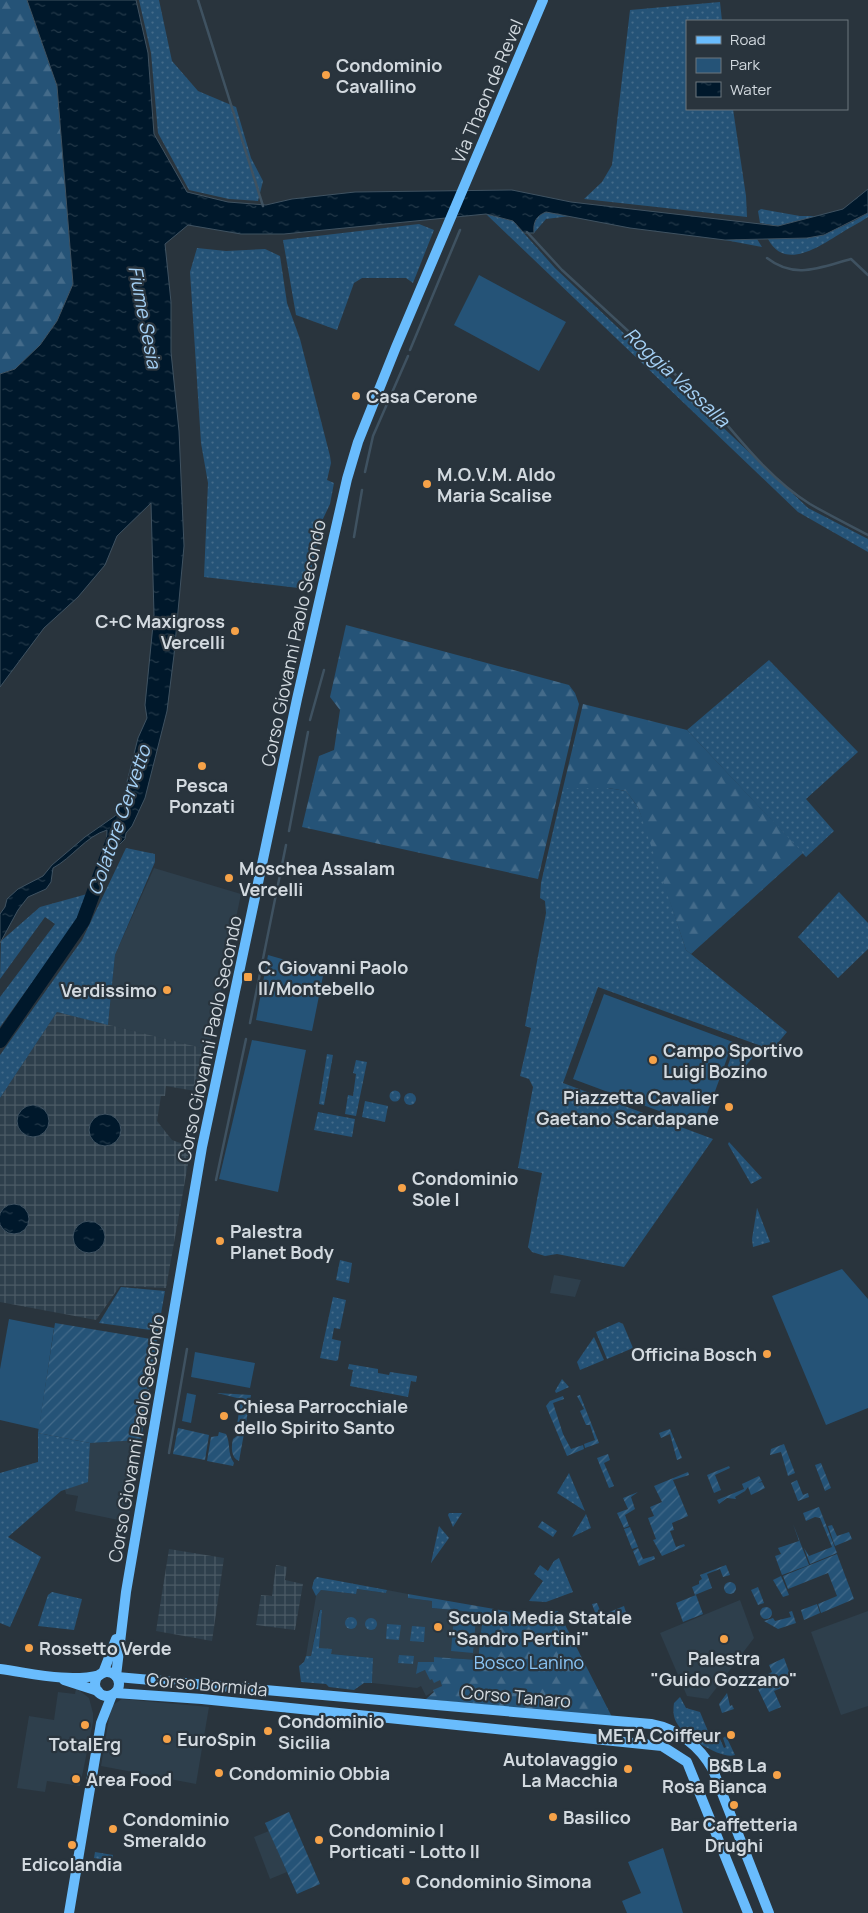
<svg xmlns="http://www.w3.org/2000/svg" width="868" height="1913" font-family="Manrope,sans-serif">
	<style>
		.built { fill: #2e3f4c }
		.industrial { fill: url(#industrial-grid) }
		.grass { fill: url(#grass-dots) }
		.forest { fill: url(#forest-firs) }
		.park { fill: #255377 }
		.garden { fill: url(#garden-furrows) }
		.water { fill: url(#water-ripples); stroke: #3f5261 }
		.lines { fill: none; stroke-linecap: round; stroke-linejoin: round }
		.stream { stroke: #3f5261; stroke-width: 2.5 }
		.river { stroke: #00182b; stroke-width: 14 }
		.major { stroke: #69bcfd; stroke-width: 10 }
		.poi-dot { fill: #f6a248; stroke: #29343d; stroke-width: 2 }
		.labels { text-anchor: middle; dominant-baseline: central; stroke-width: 4.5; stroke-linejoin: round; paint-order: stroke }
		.poi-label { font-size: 18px; font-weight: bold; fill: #d2d9df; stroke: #29343d; text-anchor: start }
		.street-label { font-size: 18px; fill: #d2d9df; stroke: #29343d }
		.park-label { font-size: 18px; fill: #8ac5f6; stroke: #29343d }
		.water-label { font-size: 19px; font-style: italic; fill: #a5d1f6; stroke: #29343d }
	</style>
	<defs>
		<pattern id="industrial-grid" width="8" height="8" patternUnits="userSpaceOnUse" patternTransform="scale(1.25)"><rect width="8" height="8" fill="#2e3f4c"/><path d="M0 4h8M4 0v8" fill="none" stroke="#4b5a65"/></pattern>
		<pattern id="grass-dots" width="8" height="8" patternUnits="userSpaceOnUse" patternTransform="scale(1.25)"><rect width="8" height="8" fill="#255377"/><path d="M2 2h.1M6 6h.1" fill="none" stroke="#446b8a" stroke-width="1.8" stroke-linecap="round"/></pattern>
		<pattern id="forest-firs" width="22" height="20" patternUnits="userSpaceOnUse" patternTransform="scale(1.25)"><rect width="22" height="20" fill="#255377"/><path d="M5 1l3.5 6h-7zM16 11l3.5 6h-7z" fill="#446b8a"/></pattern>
		<pattern id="garden-furrows" width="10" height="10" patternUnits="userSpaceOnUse" patternTransform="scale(1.25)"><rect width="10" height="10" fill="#255377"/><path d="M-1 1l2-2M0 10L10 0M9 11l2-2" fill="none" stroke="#446b8a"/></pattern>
		<pattern id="water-ripples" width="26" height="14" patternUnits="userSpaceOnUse" patternTransform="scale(1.25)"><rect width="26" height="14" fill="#00182b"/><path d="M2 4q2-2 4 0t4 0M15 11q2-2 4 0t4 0" fill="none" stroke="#243949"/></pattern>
	</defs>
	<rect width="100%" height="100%" fill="#29343d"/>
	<!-- built -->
	<g class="built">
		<polygon points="154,868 241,894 209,1050 108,1025 115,955"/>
		<polygon points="554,1275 581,1280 575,1297 550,1293"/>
		<polygon points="141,1440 128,1522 75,1511 78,1496 66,1494 65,1489 88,1481 90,1443"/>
		<polygon points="356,1589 386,1593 387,1590 408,1594 408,1598 432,1601 432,1608 483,1613 478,1660 434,1657 434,1662 416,1674 425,1670 432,1679 440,1680 442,1686 426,1696 421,1686 417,1688 372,1683 373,1658 331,1654 319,1648 322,1610 319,1610 311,1656 306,1656 316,1596 321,1590 356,1594"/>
		<polygon points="740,1600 754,1638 708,1699 687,1696 660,1633"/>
		<polygon points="868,1611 868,1706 841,1715 811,1632"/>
		<polygon points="76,1688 89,1698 93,1713 93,1722 80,1786 47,1781 45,1792 17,1788 29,1716 54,1720 58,1692 75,1694"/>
		<polygon points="122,1699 209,1707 196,1784 101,1766 111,1706"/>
		<polygon points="269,1831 287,1872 270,1879 254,1837"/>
	</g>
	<!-- industrial -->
	<g class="industrial">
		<polygon points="57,1012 210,1050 201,1092 166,1086 165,1096 161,1096 157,1121 172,1140 191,1147 166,1288 120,1286 96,1320 0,1302 0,1098"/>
		<polygon points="169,1549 224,1558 212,1641 156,1631"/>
		<polygon points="276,1565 287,1567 285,1580 303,1584 295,1630 256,1625 261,1595 272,1596"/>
	</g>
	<!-- grass -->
	<g class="grass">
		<polygon points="139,0 159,0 172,61 198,91 236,107 251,158 263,181 258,201 229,199 189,190 158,133 151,53"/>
		<polygon points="720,2 722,21 687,21 687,109 733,109 746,196 747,217 584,199 602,182 612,165 630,10"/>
		<polygon points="761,209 800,216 818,216 778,226 760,223 758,211"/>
		<path d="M 546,212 L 570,216 L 546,219 L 534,233 C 533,222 536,216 546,212 Z"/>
		<path d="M 868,213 L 868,217 C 858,224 848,228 838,235 C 817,248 784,270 768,239 C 811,238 831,235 868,213 Z"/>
		<polygon points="486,214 513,221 555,268 808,508 868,539 868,552 798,512"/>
		<polygon points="419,224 434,230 413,283 406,278 362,278 354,283 337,330 296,315 283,240"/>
		<polygon points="757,239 762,247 725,240"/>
		<polygon points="197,248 226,251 265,249 280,256 287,303 300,339 330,456 331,463 327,480 334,483 330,504 322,521 307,589 204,577 208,483 201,443 190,272"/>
		<polygon points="769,660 858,752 806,799 834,831 806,857 687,730"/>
		<polygon points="563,788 608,788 626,791 638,807 647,830 686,950 787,1032 772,1050 598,987 563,1083 713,1139 624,1267 557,1254 545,1256 532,1252 528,1247 542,1173 518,1168 533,1087 529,1079 520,1076 531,1028 525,1026 546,913 545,901 540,898 541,883"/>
		<polygon points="126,848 155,854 155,862 115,955 108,1025 57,1012 0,1098 0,1055 82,940"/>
		<polygon points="839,892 868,923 868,949 838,978 798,937"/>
		<polygon points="87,894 75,923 0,1027 0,997 55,924 45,917 0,979 1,941 40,907"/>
		<polygon points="736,1042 757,1052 740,1073 735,1073 727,1068"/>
		<polygon points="327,1054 333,1055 324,1105 319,1104"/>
		<polygon points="356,1060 367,1062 356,1116 345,1114 348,1095 353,1096 356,1074 353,1073"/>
		<circle cx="395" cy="1096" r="5.5"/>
		<circle cx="410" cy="1099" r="6"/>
		<polygon points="365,1101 388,1106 385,1122 362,1117"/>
		<polygon points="318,1112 355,1119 352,1137 314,1130"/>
		<polygon points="729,1142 762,1178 751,1184 728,1144"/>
		<polygon points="757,1208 770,1242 753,1247 752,1239"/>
		<polygon points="340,1260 352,1263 349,1283 336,1280"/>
		<polygon points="121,1287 165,1291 158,1331 99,1323"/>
		<polygon points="333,1297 346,1300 340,1329 334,1328 332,1339 341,1341 338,1360 336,1361 320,1358"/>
		<polygon points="619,1322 623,1324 633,1348 607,1359 596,1332"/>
		<polygon points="594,1337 604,1360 580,1370 577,1362"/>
		<polygon points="349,1364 378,1369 378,1373 389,1375 390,1372 417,1376 416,1382 411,1381 408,1397 350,1386 353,1370 348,1369"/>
		<polygon points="562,1379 569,1387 556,1393 555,1391"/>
		<polygon points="38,1433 90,1443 88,1482 61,1491 8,1537 41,1557 10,1627 0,1623 0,1473 38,1462"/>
		<polygon points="569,1473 585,1511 557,1493"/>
		<polygon points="449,1513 462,1513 453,1527 448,1515"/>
		<polygon points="586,1514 591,1528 572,1537"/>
		<polygon points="542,1521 557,1531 553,1537 538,1527"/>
		<polygon points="439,1526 449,1538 431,1563"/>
		<polygon points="559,1558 573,1592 546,1602 529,1601 543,1581 534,1574 540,1565 548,1571 554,1561"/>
		<polygon points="317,1577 387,1590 386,1593 357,1589 356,1594 321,1590 316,1596 312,1588 314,1580"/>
		<polygon points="52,1592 82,1599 74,1630 38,1626 48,1595"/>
		<polygon points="320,1610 322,1610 319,1648 332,1649 331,1654 373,1658 372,1683 364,1683 354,1690 329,1687 326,1684 301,1682 299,1666 304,1662 306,1656 311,1656"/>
		<circle cx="351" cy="1623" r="6"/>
		<circle cx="371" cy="1624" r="6"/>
		<polygon points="387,1624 401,1625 399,1640 386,1639"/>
		<polygon points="412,1626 425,1627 424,1642 410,1641"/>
		<polygon points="399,1655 414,1656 413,1664 398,1663"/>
		<path d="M 680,1697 L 686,1708 L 700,1712 L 712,1741 L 720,1739 L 724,1748 L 726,1747 L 723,1738 L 726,1736 L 735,1755 C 722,1760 686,1737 678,1725 C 673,1718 673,1711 674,1703 Z"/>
		<polygon points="95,1852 113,1855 112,1861 94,1858"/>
	</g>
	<!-- forest -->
	<g class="forest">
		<polygon points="0,0 27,0 57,86 73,284 57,321 40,345 15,369 0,374"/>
		<polygon points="346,625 569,685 575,693 579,704 538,879 302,827 319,756 334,750 340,710 330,697"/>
		<polygon points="583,704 687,730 803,853 691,954 686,950 638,807 626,791 608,788 563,788"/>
		<polygon points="408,1594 529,1615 558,1611 612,1717 426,1699 434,1692 433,1690 442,1686 440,1680 434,1683 432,1679 430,1680 425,1670 416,1674 418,1662 434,1662 434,1657 478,1660 483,1613 432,1608 432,1601 408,1598"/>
	</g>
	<!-- park -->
	<g class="park">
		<polygon points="479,275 566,322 539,371 454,325"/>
		<polygon points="268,955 324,971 312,1031 256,1020"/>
		<polygon points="604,994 733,1042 702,1127 573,1079"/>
		<polygon points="252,1040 306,1050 278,1192 219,1179"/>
		<polygon points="842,1269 868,1299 868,1408 826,1425 772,1296"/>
		<polygon points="9,1319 54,1328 39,1429 0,1420 0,1369"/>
		<polygon points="195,1352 255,1363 250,1388 191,1377"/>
		<polygon points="187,1393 196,1395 191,1423 182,1421"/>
		<polygon points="454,1616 476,1618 473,1653 451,1651"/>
		<polygon points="663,1848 683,1913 627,1913 622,1901 641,1893 628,1862"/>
	</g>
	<!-- garden -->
	<g class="garden">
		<polygon points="55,1323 157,1340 141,1440 90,1443 38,1433"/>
		<path d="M 217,1393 L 251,1395 L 239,1461 C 231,1458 231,1447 233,1439 L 237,1436 L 236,1431 L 241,1399 Z"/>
		<polygon points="580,1395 599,1443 585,1448 584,1444 595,1440 590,1425 586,1425 580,1411 584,1409 577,1396"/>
		<polygon points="563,1396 564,1399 553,1403 563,1434 571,1449 583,1445 584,1449 567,1456 546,1406 550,1401"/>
		<polygon points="178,1428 209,1435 205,1460 173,1454"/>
		<polygon points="670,1429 682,1458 677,1460 670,1434 661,1438 659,1433"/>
		<path d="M 219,1432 L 226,1434 C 231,1444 227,1453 234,1463 L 233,1466 L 207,1461 L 211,1437 L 218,1436 Z"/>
		<polygon points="784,1444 795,1473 788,1476 781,1452 770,1455 771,1449"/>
		<polygon points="608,1454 610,1460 604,1463 614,1486 609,1488 597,1458"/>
		<polygon points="821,1463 831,1488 825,1491 815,1465"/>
		<polygon points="729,1466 730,1468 715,1475 721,1490 714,1493 707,1475"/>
		<polygon points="688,1472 689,1475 673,1480 688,1516 672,1523 674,1530 670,1531 676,1547 684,1544 685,1546 662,1556 653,1540 656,1539 648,1518 654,1516 650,1507 662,1502 654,1486"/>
		<polygon points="759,1476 762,1481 758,1483 762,1482 765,1488 751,1495 748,1487 745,1491 735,1497 736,1499 727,1498 719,1504 717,1500 744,1489 742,1484"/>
		<polygon points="797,1480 803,1495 808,1493 809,1497 798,1501 791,1483"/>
		<polygon points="638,1492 631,1497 635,1509 625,1515 629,1526 624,1528 617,1513 628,1509 623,1498"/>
		<polygon points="819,1507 837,1553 810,1564 804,1548 809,1556 832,1547 820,1518 815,1517 806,1521 803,1513"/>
		<polygon points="793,1524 809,1565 782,1575 775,1556 781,1554 778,1548 799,1541"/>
		<polygon points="832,1525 837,1536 849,1532 852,1539 835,1546 828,1526"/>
		<polygon points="630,1527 638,1547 632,1549 624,1529"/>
		<polygon points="638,1548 643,1559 654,1556 655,1559 639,1566 633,1551"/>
		<polygon points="837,1554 854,1599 821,1613 818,1604 837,1596 828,1573 788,1589 783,1576"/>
		<polygon points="726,1565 730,1575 723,1577 720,1569 707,1574 712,1588 695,1595 692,1587 699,1584 699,1581 702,1579 700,1575"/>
		<polygon points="781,1576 789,1595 783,1597 773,1580"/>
		<circle cx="730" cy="1588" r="6"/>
		<polygon points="758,1587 764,1603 758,1605 751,1590"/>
		<polygon points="696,1595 703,1614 683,1622 676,1603"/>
		<polygon points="597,1603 602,1615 624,1606 627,1616 600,1626 592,1604"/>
		<polygon points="817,1604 820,1613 804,1620 801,1610"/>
		<circle cx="766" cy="1613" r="6"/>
		<polygon points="792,1611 796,1623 778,1629 764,1621 773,1618 775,1621 791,1617 789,1612"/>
		<polygon points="784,1658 791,1677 784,1679 786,1686 774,1691 781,1707 769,1712 758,1689 766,1686 762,1677 772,1672 769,1665"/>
		<polygon points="727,1693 730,1706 732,1705 734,1709 722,1713 719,1704"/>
		<polygon points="289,1812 320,1884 297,1894 265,1823"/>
	</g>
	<!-- water -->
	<g class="water">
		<path d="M 27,0 L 136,0 L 148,53 L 154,134 L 187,192 L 228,202 L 266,205 L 292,199 L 355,192 L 512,190 L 571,202 L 778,226 L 843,209 L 868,189 L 868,213 L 824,235 L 807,238 L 725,240 L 630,228 L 546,212 C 536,216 533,222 534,233 L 524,233 L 513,221 L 486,214 L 284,234 L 241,234 L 188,225 L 165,244 L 171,302 L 171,352 L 179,431 L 184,546 L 174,655 L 167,711 L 145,798 L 132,826 L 126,833 L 125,839 L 106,858 L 107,830 C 86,836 72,858 53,868 L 51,882 L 46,889 L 28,897 L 18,910 L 0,943 L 0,914 L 5,907 L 7,899 L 18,889 L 43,876 L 52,865 L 85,837 L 115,816 L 122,802 L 138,738 L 147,718 L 145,705 L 154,615 L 151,503 L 117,536 L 105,565 L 78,597 L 44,628 L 0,687 L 0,374 L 15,369 L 40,345 L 57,321 L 73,284 L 57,86 Z"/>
		<circle cx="33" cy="1121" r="16"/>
		<circle cx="105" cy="1130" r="16"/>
		<circle cx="14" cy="1219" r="15"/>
		<circle cx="89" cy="1237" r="16"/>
	</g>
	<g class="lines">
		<!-- stream -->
		<g class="stream">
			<polyline points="198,0 263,206"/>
			<path d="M 527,232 L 562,270 L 717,413 C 744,445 774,482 810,504 C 829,515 849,525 868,535"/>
			<path d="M 767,258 C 795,280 821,267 851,259 L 868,275"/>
			<polyline points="410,350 460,230"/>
			<polyline points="365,472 373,436 408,356"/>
			<polyline points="354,537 362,490"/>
			<polyline points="310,720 324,670"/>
			<polyline points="289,831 308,732"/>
			<polyline points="250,1023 286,845"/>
			<polyline points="216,1180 246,1039"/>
			<polyline points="169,1453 187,1349"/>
		</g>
		<!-- river -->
		<polyline class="river" points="0,1041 83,921 113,840"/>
		<!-- major -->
		<g class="major">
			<path d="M 0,1669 C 31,1673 68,1683 100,1675"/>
			<circle cx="107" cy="1684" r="12"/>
			<polyline points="103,1673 116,1639"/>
			<polyline points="116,1676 126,1592 202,1147 297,699 347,479 358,442 396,347 543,0"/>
			<path d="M 117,1677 L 651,1724 C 678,1729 700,1746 713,1770 L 769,1913"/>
			<polyline points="64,1680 98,1691"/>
			<polyline points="115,1693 202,1699 662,1746 687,1762 748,1913"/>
			<polyline points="69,1913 101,1723 112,1695"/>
		</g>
	</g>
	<!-- markers -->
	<g class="poi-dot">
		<circle cx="326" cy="75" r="5"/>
		<circle cx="356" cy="396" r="5"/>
		<circle cx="427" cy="484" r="5"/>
		<circle cx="235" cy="631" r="5"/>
		<circle cx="202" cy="766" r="5"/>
		<circle cx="229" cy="878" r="5"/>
		<rect x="243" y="972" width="10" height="10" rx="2.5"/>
		<circle cx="167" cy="990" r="5"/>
		<circle cx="653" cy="1060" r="5"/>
		<circle cx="729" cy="1107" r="5"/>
		<circle cx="402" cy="1188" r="5"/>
		<circle cx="220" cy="1241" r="5"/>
		<circle cx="767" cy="1354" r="5"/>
		<circle cx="224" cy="1416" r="5"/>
		<circle cx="438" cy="1627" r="5"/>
		<circle cx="724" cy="1639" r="5"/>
		<circle cx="29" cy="1648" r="5"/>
		<circle cx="85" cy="1725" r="5"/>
		<circle cx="268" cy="1731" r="5"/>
		<circle cx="731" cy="1735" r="5"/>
		<circle cx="167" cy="1739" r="5"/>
		<circle cx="628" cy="1769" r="5"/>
		<circle cx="219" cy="1773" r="5"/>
		<circle cx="777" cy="1775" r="5"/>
		<circle cx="76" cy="1779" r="5"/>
		<circle cx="734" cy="1805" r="5"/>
		<circle cx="553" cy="1817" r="5"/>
		<circle cx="113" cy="1829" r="5"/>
		<circle cx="319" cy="1840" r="5"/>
		<circle cx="72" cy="1845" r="5"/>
		<circle cx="406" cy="1881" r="5"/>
	</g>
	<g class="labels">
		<!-- poi labels -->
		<g class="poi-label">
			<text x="336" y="65">Condominio<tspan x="336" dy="21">Cavallino</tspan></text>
			<text x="366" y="396">Casa Cerone</text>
			<text x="437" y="474">M.O.V.M. Aldo<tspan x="437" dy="21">Maria Scalise</tspan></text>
			<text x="225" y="621" text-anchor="end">C+C Maxigross<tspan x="225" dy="21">Vercelli</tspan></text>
			<text x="202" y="785" text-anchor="middle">Pesca<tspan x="202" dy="21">Ponzati</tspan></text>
			<text x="239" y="868">Moschea Assalam<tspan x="239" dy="21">Vercelli</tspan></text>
			<text x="258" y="967">C. Giovanni Paolo<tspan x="258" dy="21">II/Montebello</tspan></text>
			<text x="157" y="990" text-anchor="end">Verdissimo</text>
			<text x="663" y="1050">Campo Sportivo<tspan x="663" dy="21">Luigi Bozino</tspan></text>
			<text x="719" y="1097" text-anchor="end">Piazzetta Cavalier<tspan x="719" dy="21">Gaetano Scardapane</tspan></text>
			<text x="412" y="1178">Condominio<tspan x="412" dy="21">Sole I</tspan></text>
			<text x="230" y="1231">Palestra<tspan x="230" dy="21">Planet Body</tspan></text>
			<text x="757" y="1354" text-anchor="end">Officina Bosch</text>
			<text x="234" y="1406">Chiesa Parrocchiale<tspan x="234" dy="21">dello Spirito Santo</tspan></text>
			<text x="448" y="1617">Scuola Media Statale<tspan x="448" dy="21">"Sandro Pertini"</tspan></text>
			<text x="39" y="1648">Rossetto Verde</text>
			<text x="724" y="1658" text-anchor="middle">Palestra<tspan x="724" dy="21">"Guido Gozzano"</tspan></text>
			<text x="278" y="1721">Condominio<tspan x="278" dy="21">Sicilia</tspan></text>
			<text x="721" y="1735" text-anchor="end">META Coiffeur</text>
			<text x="177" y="1739">EuroSpin</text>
			<text x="85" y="1744" text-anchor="middle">TotalErg</text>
			<text x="618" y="1759" text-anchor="end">Autolavaggio<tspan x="618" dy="21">La Macchia</tspan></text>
			<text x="767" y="1765" text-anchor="end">B&amp;B La<tspan x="767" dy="21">Rosa Bianca</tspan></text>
			<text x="229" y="1773">Condominio Obbia</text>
			<text x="86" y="1779">Area Food</text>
			<text x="563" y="1817">Basilico</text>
			<text x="123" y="1819">Condominio<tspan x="123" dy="21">Smeraldo</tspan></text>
			<text x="734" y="1824" text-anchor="middle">Bar Caffetteria<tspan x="734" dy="21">Drughi</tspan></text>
			<text x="329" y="1830">Condominio I<tspan x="329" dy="21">Porticati - Lotto II</tspan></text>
			<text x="72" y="1864" text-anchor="middle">Edicolandia</text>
			<text x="416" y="1881">Condominio Simona</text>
		</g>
		<!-- street labels -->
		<g class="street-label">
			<text transform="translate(487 91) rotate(-67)">Via Thaon de Revel</text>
			<text transform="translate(293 643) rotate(-78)">Corso Giovanni Paolo Secondo</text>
			<text transform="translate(209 1039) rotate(-78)">Corso Giovanni Paolo Secondo</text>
			<text transform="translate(136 1438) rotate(-80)">Corso Giovanni Paolo Secondo</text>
			<text transform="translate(207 1684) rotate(5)">Corso Bormida</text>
			<text transform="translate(516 1696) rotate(5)">Corso Tanaro</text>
		</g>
		<!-- park labels -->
		<g class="park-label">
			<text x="529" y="1662">Bosco Lanino</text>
		</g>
		<!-- water labels -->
		<g class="water-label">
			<text transform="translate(145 317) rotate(79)">Fiume Sesia</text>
			<text transform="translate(677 377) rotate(43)">Roggia Vassalla</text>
			<text transform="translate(119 820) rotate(-71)">Colatore Cervetto</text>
		</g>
	</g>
	<!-- legend -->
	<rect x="686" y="20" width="162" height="90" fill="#29343d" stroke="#6d767e"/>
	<rect x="696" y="36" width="25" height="8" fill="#69bcfd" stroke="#6d767e"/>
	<text x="730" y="45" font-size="15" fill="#d2d9df">Road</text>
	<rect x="696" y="58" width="25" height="15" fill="#255377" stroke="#6d767e"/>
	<text x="730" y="70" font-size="15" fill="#d2d9df">Park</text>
	<rect x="696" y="82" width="25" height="15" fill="url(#water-ripples)" stroke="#6d767e"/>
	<text x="730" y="95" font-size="15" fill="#d2d9df">Water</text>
</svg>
